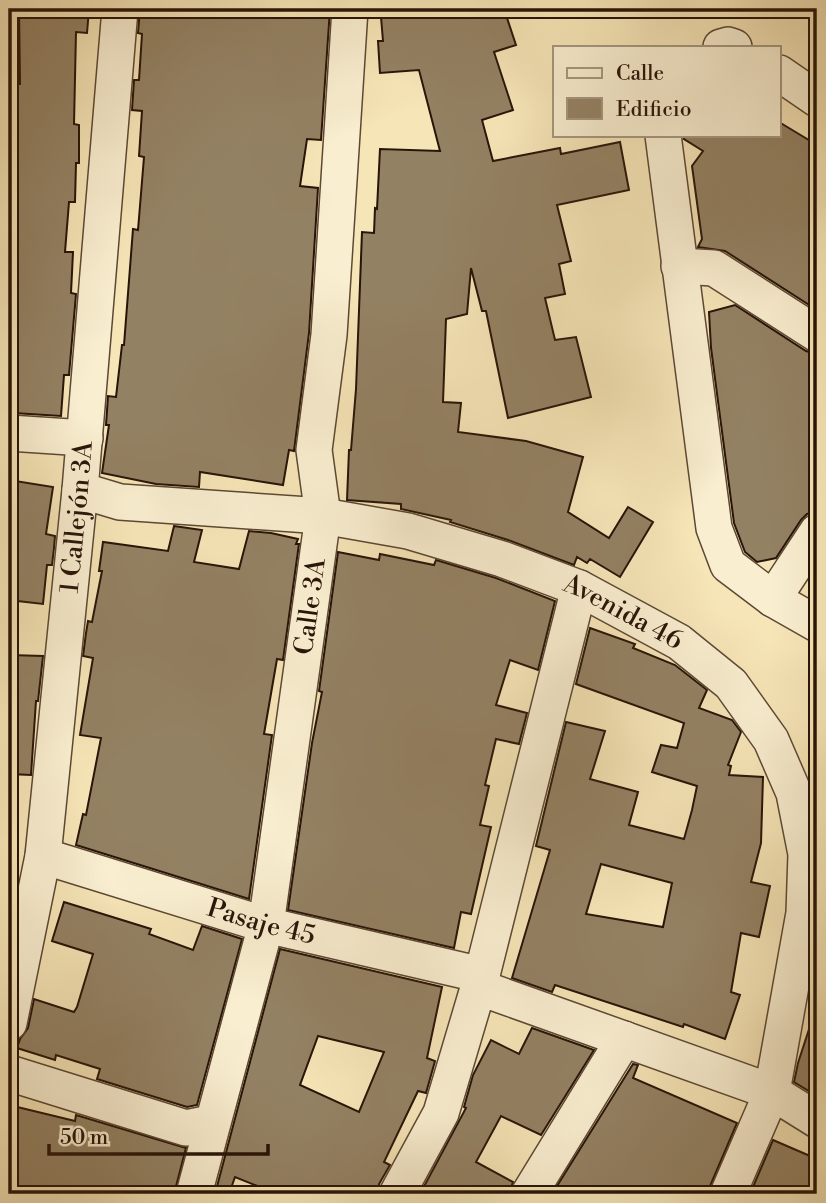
<svg xmlns="http://www.w3.org/2000/svg" width="826" height="1203" font-family="'Libre Bodoni',serif">
	<style>
		.building { fill: #938163; stroke: #281408; stroke-width: 2; fill-rule: evenodd }
		.lines { fill: none; stroke-linecap: round; stroke-linejoin: round }
		.minor-casing { stroke: #5c4834; stroke-width: 38 }
		.minor { stroke: #f9eed0; stroke-width: 35 }
		.labels { text-anchor: middle; dominant-baseline: central; stroke-width: 6; stroke-linejoin: round; paint-order: stroke }
		.street-label { font-size: 26px; fill: #281408; stroke: #f9eed0 }
	</style>
	<rect width="100%" height="100%" fill="#f6e5b7"/>
	<filter id="stains"><feTurbulence type="fractalNoise" baseFrequency=".00286" numOctaves="4"/><feColorMatrix values="0 0 0 0 .2 0 0 0 0 .09 0 0 0 0 .02 0 0 0 .5 -.17"/></filter>
	<radialGradient id="worn" r=".72"><stop offset=".6" stop-color="#630" stop-opacity="0"/><stop offset="1" stop-color="#630" stop-opacity=".3"/></radialGradient>
	<!-- building -->
	<g class="building">
		<polygon points="19,9 89,9 87,33 76,32 74,124 79,125 79,163 76,163 75,202 69,202 65,252 73,252 71,293 76,294 69,375 64,375 61,416 14,413 17,372 9,372 9,123 17,123 18,84 20,84"/>
		<polygon points="140,9 330,9 321,140 307,139 300,186 318,188 309,333 294,451 289,450 283,485 200,472 199,487 156,484 102,473 109,425 106,425 108,396 116,397 122,345 124,345 133,229 138,230 144,157 139,156 142,111 132,110 134,80 139,80 142,34 138,33"/>
		<polygon points="388,9 504,9 516,45 494,52 513,110 482,120 493,161 560,148 561,154 620,142 629,190 557,205 571,261 559,264 565,294 545,298 555,340 576,337 591,397 508,418 486,311 482,311 471,268 467,314 446,319 443,402 461,403 458,432 526,441 583,457 568,512 609,538 628,507 653,522 620,577 590,559 587,563 577,557 574,565 508,540 450,522 451,520 401,509 401,504 347,500 349,450 351,450 356,389 362,232 374,233 375,208 377,209 380,149 440,151 419,70 380,73 378,41 383,41 381,17 389,16"/>
		<polygon points="779,122 817,145 817,310 725,251 698,247 702,239 692,166 703,151 684,139 683,135 779,135"/>
		<polygon points="735,305 806,351 817,354 817,512 807,514 801,520 776,558 757,562 745,552 734,523 711,348 709,312"/>
		<polygon points="9,480 53,487 46,534 55,536 54,548 52,565 47,565 43,604 9,600"/>
		<polygon points="174,526 202,530 194,562 239,569 249,531 271,533 298,539 296,544 299,544 283,660 277,659 264,734 272,735 249,899 76,845 83,814 86,815 101,738 80,735 93,658 83,656 86,633 88,621 92,622 102,571 99,571 103,542 168,551"/>
		<polygon points="338,552 379,560 380,554 434,565 436,560 496,578 555,601 538,670 510,660 496,705 527,713 519,744 496,739 485,785 489,786 480,825 491,827 471,914 461,912 454,948 288,910 312,743 322,692 319,691"/>
		<path d="M 590,628 L 635,644 L 633,648 L 675,665 L 707,690 L 699,708 L 732,720 L 741,732 L 728,765 L 731,766 L 729,775 L 763,777 L 761,843 L 751,882 L 770,886 L 759,937 L 741,933 L 731,992 L 740,995 L 725,1039 L 684,1024 L 683,1027 L 555,985 L 552,992 L 512,978 L 550,850 L 536,846 L 566,722 L 605,731 L 590,779 L 638,792 L 629,825 L 684,839 L 692,810 L 697,786 L 652,772 L 661,745 L 677,748 L 684,723 L 576,684 ZM 601,864 L 672,883 L 663,927 L 586,914 Z"/>
		<polygon points="9,655 43,656 38,701 36,701 31,775 9,774"/>
		<polygon points="64,902 151,929 149,934 193,950 202,926 242,939 197,1105 187,1107 97,1079 100,1069 56,1055 55,1060 17,1048 20,1039 28,1028 34,999 74,1012 77,1007 93,954 52,941"/>
		<path d="M 280,949 L 442,987 L 427,1058 L 435,1061 L 426,1093 L 418,1091 L 384,1162 L 390,1165 L 379,1184 L 377,1194 L 277,1194 L 235,1177 L 229,1194 L 215,1194 ZM 318,1036 L 384,1052 L 359,1112 L 300,1085 Z"/>
		<polygon points="813,1017 817,1018 817,1096 794,1082 798,1063"/>
		<polygon points="532,1028 594,1050 541,1135 501,1116 476,1162 513,1182 509,1194 420,1194 466,1108 464,1107 473,1075 491,1040 519,1054"/>
		<polygon points="633,1064 638,1065 633,1078 737,1123 710,1186 708,1194 552,1194"/>
		<polygon points="9,1105 75,1121 76,1115 186,1148 174,1194 9,1194"/>
		<polygon points="773,1140 817,1159 817,1194 750,1194"/>
	</g>
	<g class="lines">
		<defs>
			<g id="minor">
				<polyline points="721,47 728,45 734,47"/>
				<polyline points="779,73 817,99"/>
				<polyline points="663,135 714,528 728,565 773,599 817,624"/>
				<polyline points="679,266 714,268 817,334"/>
				<polyline points="9,433 85,438"/>
				<path id="s1" d="M 80,490 L 120,502 L 323,516 L 408,531 L 502,559 L 579,588 L 679,642 L 731,684 L 771,740 L 794,793 L 806,854 L 804,913 L 772,1092 L 728,1194"/>
				<polyline points="773,599 817,532"/>
				<path id="s2" d="M 43,856 L 266,925 L 482,975"/>
				<polyline points="478,987 772,1092 817,1120"/>
				<path id="s3" d="M 9,1023 L 43,856 L 80,490 L 120,9"/>
				<polyline points="9,1073 186,1128 211,1123"/>
				<path id="s4" d="M 194,1194 L 266,925 L 323,516 L 314,450 L 329,335 L 350,9"/>
				<polyline points="397,1194 441,1113 482,975 579,588"/>
				<polyline points="529,1194 624,1039"/>
			</g>
		</defs>
		<!-- minor casing -->
		<use href="#minor" class="minor-casing"/>
		<!-- minor -->
		<use href="#minor" class="minor"/>
	</g>
	<g class="labels">
		<!-- street labels -->
		<g class="street-label">
			<text stroke="none"><textPath href="#s3" startOffset="511">1 Callejón 3A</textPath></text>
			<text stroke="none"><textPath href="#s4" startOffset="600">Calle 3A</textPath></text>
			<text stroke="none"><textPath href="#s1" startOffset="562">Avenida 46</textPath></text>
			<text stroke="none"><textPath href="#s2" startOffset="228">Pasaje 45</textPath></text>
		</g>
	</g>
	<!-- margin -->
	<rect width="826" height="1203" fill="none" stroke="#f6e5b7" stroke-width="35"/>
	<rect x="10" y="10" width="805" height="1182" fill="none" stroke="#281408" stroke-width="3.5"/>
	<rect x="18" y="18" width="791" height="1168" fill="none" stroke="#281408" stroke-width="2"/>
	<!-- legend -->
	<rect x="553" y="46" width="228" height="91" fill="#f9eed0" stroke="#a59780" stroke-width="2"/>
	<rect x="567" y="68" width="35" height="10" fill="#f9eed0" stroke="#a59780" stroke-width="2"/>
	<text x="616" y="80" font-size="21" fill="#281408">Calle</text>
	<rect x="567" y="98" width="35" height="21" fill="#938163" stroke="#a59780" stroke-width="2"/>
	<text x="616" y="116" font-size="21" fill="#281408">Edificio</text>
	<!-- scale -->
	<path d="M49 1144v10h219v-10" fill="none" stroke="#281408" stroke-width="3.5"/>
	<text x="60" y="1144" font-size="21" fill="#281408" stroke="#f9eed0" stroke-width="5" paint-order="stroke">50 m</text>
	<rect width="100%" height="100%" filter="url(#stains)"/>
	<rect width="100%" height="100%" fill="url(#worn)"/>
</svg>
